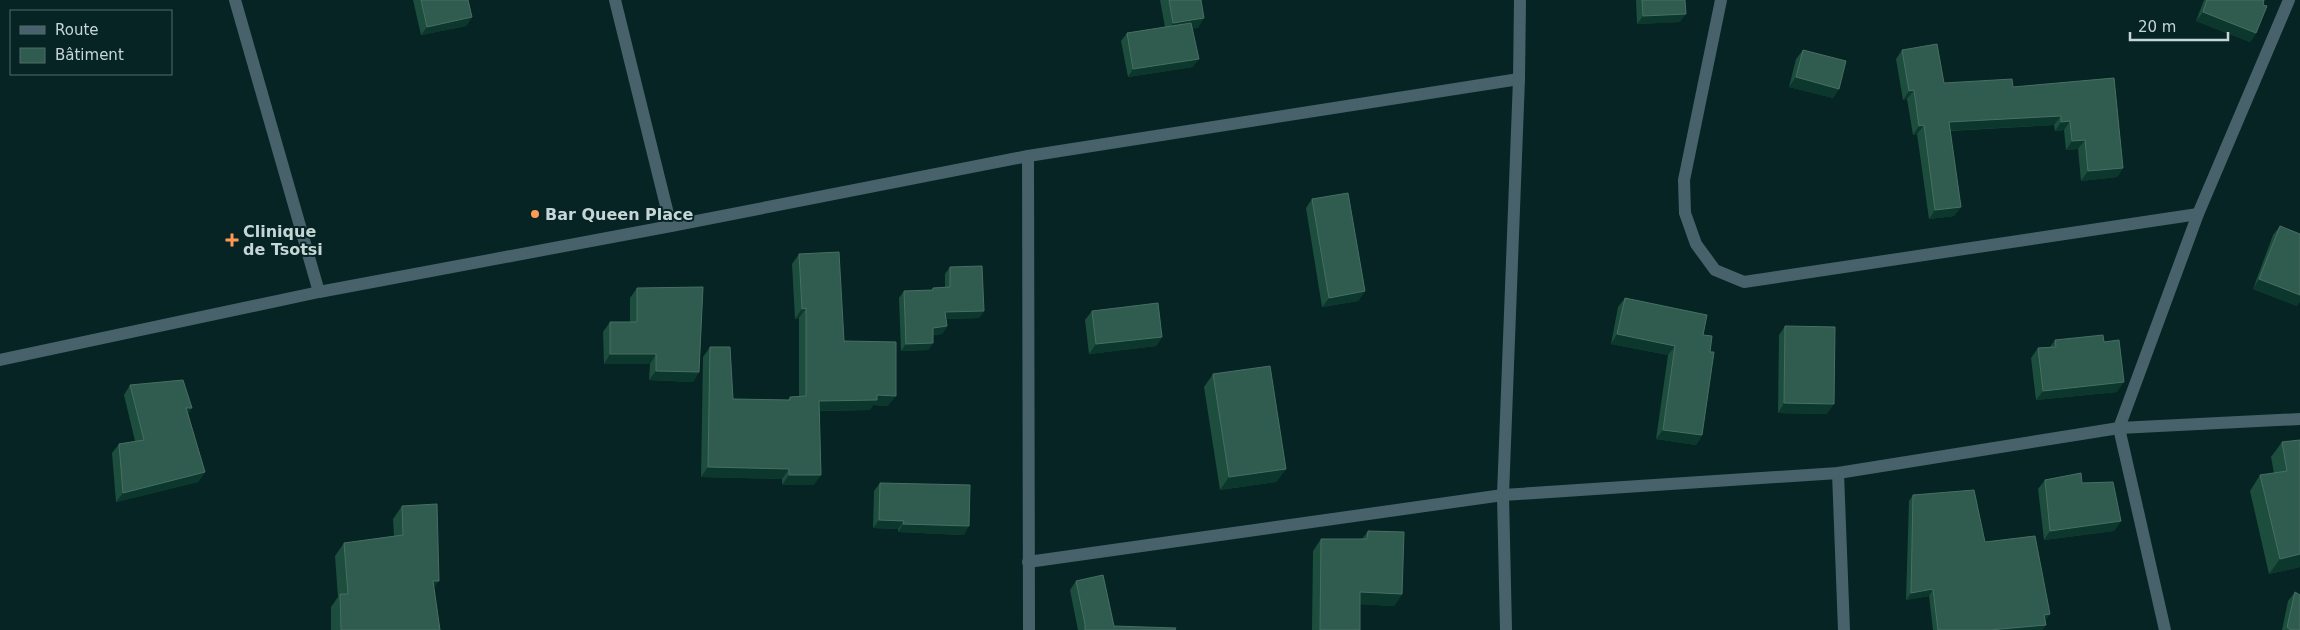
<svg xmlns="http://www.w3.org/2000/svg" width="2300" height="630" font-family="'DejaVu Sans',sans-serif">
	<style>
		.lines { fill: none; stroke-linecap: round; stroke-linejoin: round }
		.street { stroke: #48626c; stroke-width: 12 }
		.wall { fill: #1d4d3d }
		.shaded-wall { fill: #0c372c }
		.building { fill: #2f5c4e; stroke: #476f63 }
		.poi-dot { fill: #fe9c57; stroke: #062424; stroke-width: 2 }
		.labels { text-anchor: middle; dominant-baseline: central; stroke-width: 4; stroke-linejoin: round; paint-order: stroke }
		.poi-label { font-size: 16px; font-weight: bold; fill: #c6d6d6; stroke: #062424; text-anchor: start }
	</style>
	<rect width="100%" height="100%" fill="#062424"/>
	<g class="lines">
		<!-- street -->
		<g class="street">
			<polyline points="235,0 319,292"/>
			<polyline points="615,0 671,226"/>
			<polyline points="1721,0 1684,180 1685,213 1696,244 1715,270 1744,282 2198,214"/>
			<polyline points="1028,156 1029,630"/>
			<polyline points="0,360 319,292 671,226 1028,156 1519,79"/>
			<polyline points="1838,473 1844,630"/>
			<polyline points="1028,562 1503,495 1838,473 2119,428 2300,419"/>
			<polyline points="1506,630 1503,495 1519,79 1520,0"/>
			<polyline points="2165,630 2119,428 2198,214 2289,0"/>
		</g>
	</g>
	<!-- wall -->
	<g class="wall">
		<polygon points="413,0 468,0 472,17 466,26 421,35"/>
		<polygon points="1160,0 1201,0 1198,28 1192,28 1193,67 1128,77 1121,41 1127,33 1165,27"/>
		<polygon points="1636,0 1685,0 1680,22 1637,24"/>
		<polygon points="2204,0 2264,0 2263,5 2256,33 2250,42 2196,21"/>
		<polygon points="1803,50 1839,89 1833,98 1789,87 1796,59"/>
		<polygon points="1902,50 1944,83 2013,87 2114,78 2123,168 2117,177 2081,181 2078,149 2066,150 2064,130 2055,131 2054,125 1950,131 1961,207 1954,216 1929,219 1917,134 1913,135 1907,99 1903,100 1896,59"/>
		<polygon points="1312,199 1365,291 1358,301 1322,307 1306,208"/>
		<polygon points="2280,226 2297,306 2253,289 2273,235"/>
		<polygon points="799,254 844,341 888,406 873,405 870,410 820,411 814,485 782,485 782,479 701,477 703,357 710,347 733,399 788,400 790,397 799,397 799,318 795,319 792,264"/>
		<polygon points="950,267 984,311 979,318 946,319 947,326 942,334 933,335 933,343 928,350 901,351 899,298 904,291 932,290 933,288 945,287 945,274"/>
		<polygon points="637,288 699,372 693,382 649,380 650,364 604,364 603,332 610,322 630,322 630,298"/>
		<polygon points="1625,298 1703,335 1710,352 1702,435 1696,445 1656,439 1668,355 1611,344 1618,307"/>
		<polygon points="1092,311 1162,337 1156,346 1089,354 1085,320"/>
		<polygon points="1785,326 1827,414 1778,413 1779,335"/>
		<polygon points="2055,340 2104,342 2117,392 2036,400 2031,358 2038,348 2050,347"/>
		<polygon points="1213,374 1286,469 1276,482 1220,490 1204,387"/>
		<polygon points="130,385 192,408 188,413 205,472 198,482 116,502 112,453 119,444 135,441 124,395"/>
		<polygon points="2300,440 2300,567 2269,574 2250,491 2260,475 2274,473 2271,457 2282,442"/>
		<polygon points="2045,480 2082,483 2121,521 2114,531 2044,540 2038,489"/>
		<polygon points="880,483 964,535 898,532 898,529 873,528 874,491"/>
		<polygon points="1913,495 1985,542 2050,614 2045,621 2046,625 2042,630 1933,630 1929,596 1906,600 1909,501"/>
		<polygon points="402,506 434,588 440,630 331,630 331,607 338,597 335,556 344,543 394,536 393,519"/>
		<polygon points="1368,531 1402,594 1394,606 1360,604 1360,630 1312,630 1313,551 1321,539 1362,539"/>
		<polygon points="1076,581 1114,626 1175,630 1078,630 1070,590"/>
		<polygon points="2295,592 2300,630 2282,630 2288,601"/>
	</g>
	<!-- shaded-wall -->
	<g class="shaded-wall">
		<polygon points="2203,12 2256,33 2250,42 2196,21"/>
		<polygon points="1686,14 1680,22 1637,24 1643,16"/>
		<polygon points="472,17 466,26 421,35 427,27"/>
		<polygon points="1204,18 1198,28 1166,33 1173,23"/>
		<polygon points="1199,59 1193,67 1128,77 1133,69"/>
		<polygon points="1796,77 1839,89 1833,98 1789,87"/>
		<polygon points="1914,90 1907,99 1903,100 1909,91"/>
		<polygon points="2061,116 2054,125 1943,131 1949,122"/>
		<polygon points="2070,121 2064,130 2055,131 2061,122"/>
		<polygon points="1924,125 1917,134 1913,135 1919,126"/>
		<polygon points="2085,140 2078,149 2066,150 2072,141"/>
		<polygon points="2123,168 2117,177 2081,181 2088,171"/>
		<polygon points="1961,207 1954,216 1929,219 1935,210"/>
		<polygon points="2259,279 2300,295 2300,302 2297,306 2253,289"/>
		<polygon points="1365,291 1358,301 1322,307 1329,298"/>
		<polygon points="806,308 799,318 795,319 802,309"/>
		<polygon points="984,311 979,318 941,319 945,312"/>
		<polygon points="947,326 942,334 928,335 933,328"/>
		<polygon points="1617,334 1675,346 1668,355 1611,344"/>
		<polygon points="1162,337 1156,346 1089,354 1096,344"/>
		<polygon points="933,343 928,350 901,351 906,344"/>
		<polygon points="610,354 656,354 650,364 604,364"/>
		<polygon points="656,371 699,372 693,382 649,380"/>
		<polygon points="2124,382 2117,392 2036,400 2043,391"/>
		<polygon points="877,395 896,396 888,406 873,405 870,410 812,411 819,401"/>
		<polygon points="1784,403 1834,404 1827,414 1778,413"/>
		<polygon points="186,408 192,408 185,417"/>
		<polygon points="1663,430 1702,435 1696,445 1656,439"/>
		<polygon points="708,467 789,469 782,479 701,477"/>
		<polygon points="1286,469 1276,482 1220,490 1229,477"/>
		<polygon points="205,472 198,482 116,502 123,493"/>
		<polygon points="789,475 821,475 814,485 782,485"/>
		<polygon points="879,520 904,521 898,529 873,528"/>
		<polygon points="2121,521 2114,531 2044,540 2050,531"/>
		<polygon points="903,524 969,526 964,535 898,532"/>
		<polygon points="2300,554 2300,567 2269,574 2280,559"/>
		<polygon points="433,581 439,581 430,594"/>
		<polygon points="1933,589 1929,596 1906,600 1911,593"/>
		<polygon points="1360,592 1402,594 1394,606 1352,604"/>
		<polygon points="2050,614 2045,621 2039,622 2044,615"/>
		<polygon points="2046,625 2042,630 1990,630"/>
	</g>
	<!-- building -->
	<g class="building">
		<polygon points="421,0 468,0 472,17 427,27"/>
		<polygon points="1169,0 1201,0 1204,18 1173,23"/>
		<polygon points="1642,0 1685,0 1686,14 1643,16"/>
		<polygon points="2207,0 2264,0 2263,5 2267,6 2256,33 2203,12"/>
		<polygon points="1191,23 1199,59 1133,69 1127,33"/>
		<polygon points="1937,44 1944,83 2012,79 2013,87 2114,78 2123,168 2088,171 2085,140 2072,141 2070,121 2061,122 2061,116 1949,122 1961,207 1935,210 1924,125 1919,126 1914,90 1909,91 1902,50"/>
		<polygon points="1803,50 1846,61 1839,89 1796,77"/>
		<polygon points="1348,193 1365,291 1329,298 1312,199"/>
		<polygon points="2280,226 2300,234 2300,295 2259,279"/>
		<polygon points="839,252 844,341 896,342 896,396 877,395 877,400 819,401 821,475 789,475 789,469 708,467 710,347 730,347 733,399 790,400 790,397 806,396 806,308 802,309 799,254"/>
		<polygon points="982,266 984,311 945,312 947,326 933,328 933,343 906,344 904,291 933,290 933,288 950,287 950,267"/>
		<polygon points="703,287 699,372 656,371 656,354 610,354 610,322 637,322 637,288"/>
		<polygon points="1625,298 1707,315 1703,335 1712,336 1710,352 1714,352 1702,435 1663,430 1675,346 1617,334"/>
		<polygon points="1158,303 1162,337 1096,344 1092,311"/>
		<polygon points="1785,326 1835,327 1834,404 1784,403"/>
		<polygon points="2103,335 2104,342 2119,340 2124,382 2043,391 2038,348 2056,347 2055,340"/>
		<polygon points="1270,366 1286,469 1229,477 1213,374"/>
		<polygon points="183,380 192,408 186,408 205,472 123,493 119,444 144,440 130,385"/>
		<polygon points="2300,440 2300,554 2280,559 2260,475 2287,471 2282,442"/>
		<polygon points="2081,473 2082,483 2113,482 2121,521 2050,531 2045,480"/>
		<polygon points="880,483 970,485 969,526 903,524 904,521 879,520"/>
		<polygon points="1974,490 1985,542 2035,536 2050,614 2044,615 2046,625 1990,630 1938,630 1933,589 1911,593 1913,495"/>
		<polygon points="437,504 439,581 433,581 440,630 341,630 340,594 348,594 344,543 403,535 402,506"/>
		<polygon points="1368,531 1404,532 1402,594 1360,592 1360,630 1320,630 1321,539 1367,539"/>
		<polygon points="1103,575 1114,626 1176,628 1175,630 1085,630 1085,624 1076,581"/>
		<polygon points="2295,592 2300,595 2300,630 2291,630 2287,627"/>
	</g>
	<!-- markers -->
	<g class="poi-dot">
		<circle cx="535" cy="214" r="5"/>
		<path d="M229.5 232.5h5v5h5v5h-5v5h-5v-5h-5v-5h5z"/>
	</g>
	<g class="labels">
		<!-- poi labels -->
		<g class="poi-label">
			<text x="545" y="214">Bar Queen Place</text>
			<text x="243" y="231">Clinique<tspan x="243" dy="18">de Tsotsi</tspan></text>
		</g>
	</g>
	<!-- legend -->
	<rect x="10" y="10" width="162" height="65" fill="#062424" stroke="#536b6b"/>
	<rect x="20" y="26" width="25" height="8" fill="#48626c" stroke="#536b6b"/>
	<text x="55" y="35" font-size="15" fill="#c6d6d6">Route</text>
	<rect x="20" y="48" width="25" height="15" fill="#2f5c4e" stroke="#536b6b"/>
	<text x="55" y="60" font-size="15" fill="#c6d6d6">Bâtiment</text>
	<!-- scale -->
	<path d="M2130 32v8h98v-8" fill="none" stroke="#c6d6d6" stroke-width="2.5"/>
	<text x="2138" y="32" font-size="15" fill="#c6d6d6" stroke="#062424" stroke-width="4" paint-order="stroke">20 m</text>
</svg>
